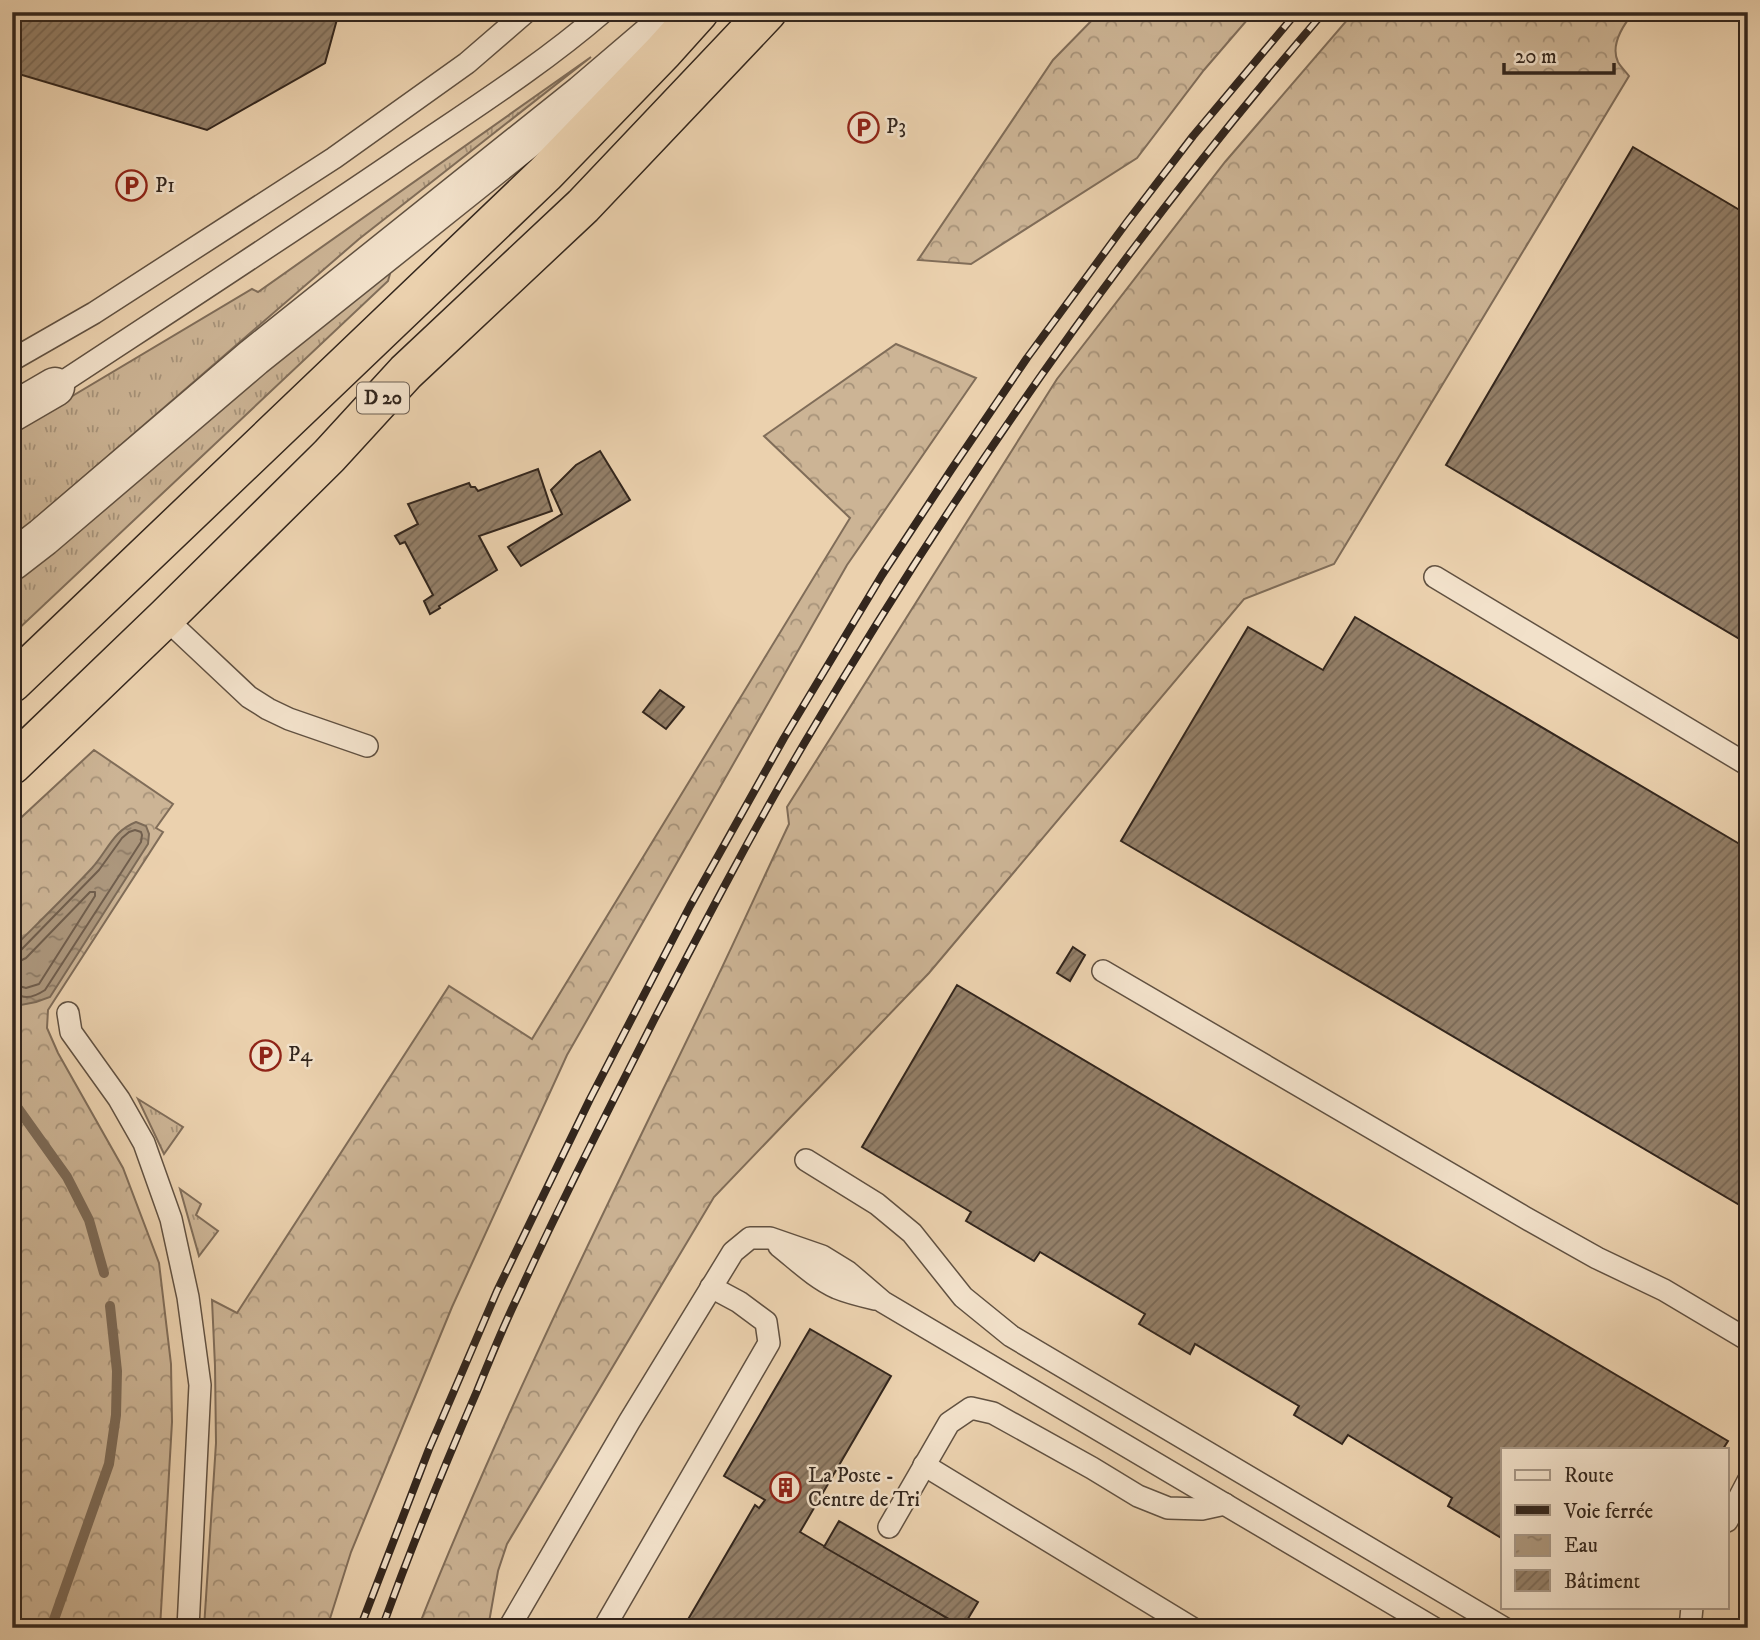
<svg xmlns="http://www.w3.org/2000/svg" width="1760" height="1640" font-family="'IM FELL DW Pica',serif">
	<style>
		.grass { fill: url(#grass-tufts); stroke: #806d59; stroke-width: 2 }
		.forest { fill: url(#forest-crowns); stroke: #806d59; stroke-width: 2 }
		.water { fill: url(#water-ripples); stroke: #7c6a57; stroke-width: 2 }
		.lines { fill: none; stroke-linecap: round; stroke-linejoin: round }
		.shore { stroke: #705e4d; stroke-width: 2 }
		.stream { stroke: #7c6a57; stroke-width: 10 }
		.building { fill: url(#building-hatch); stroke: #33261d; stroke-width: 2 }
		.lane-casing { stroke: #615141; stroke-width: 24 }
		.street-casing { stroke: #615141; stroke-width: 41 }
		.highway-casing { stroke: #33261d; stroke-width: 41 }
		.lane { stroke: #f2e1ca; stroke-width: 21 }
		.street { stroke: #f2e1ca; stroke-width: 38 }
		.highway { stroke: #ebd1ae; stroke-width: 38 }
		.rail-casing { stroke: #33261d; stroke-width: 8 }
		.rail { stroke: #f2e1ca; stroke-width: 5; stroke-dasharray: 16; stroke-linecap: butt }
		.labels { text-anchor: middle; dominant-baseline: central; stroke-width: 5; stroke-linejoin: round; paint-order: stroke }
		.shield { fill: #f2e1ca; stroke: #6c5e51; stroke-width: 2 }
		.shield-label { font-size: 19px; font-weight: bold; fill: #33261d }
		.poi-label { font-size: 21px; fill: #33261d; stroke: #f2e1ca; text-anchor: start }
	</style>
	<defs>
		<pattern id="grass-tufts" width="24" height="20" patternUnits="userSpaceOnUse" patternTransform="scale(1.75)"><rect width="24" height="20" fill="#ccb495"/><path d="M3 7l-1-3M5 7V3M7 7l1-3M15 17l-1-3M17 17v-4M19 17l1-3" fill="none" stroke="#a69279"/></pattern>
		<pattern id="forest-crowns" width="20" height="18" patternUnits="userSpaceOnUse" patternTransform="scale(1.75)"><rect width="20" height="18" fill="#ccb495"/><path d="M2 6a3 3 0 1 1 6 0M12 15a3 3 0 1 1 6 0" fill="none" stroke="#a69279"/></pattern>
		<pattern id="water-ripples" width="26" height="14" patternUnits="userSpaceOnUse" patternTransform="scale(1.75)"><rect width="26" height="14" fill="#ac977d"/><path d="M2 4q2-2 4 0t4 0M15 11q2-2 4 0t4 0" fill="none" stroke="#8d7b66"/></pattern>
		<pattern id="building-hatch" width="6" height="6" patternUnits="userSpaceOnUse" patternTransform="scale(1.75)"><rect width="6" height="6" fill="#937f68"/><path d="M-1 1l2-2M0 6l6-6M5 7l2-2" fill="none" stroke="#796855"/></pattern>
	</defs>
	<rect width="100%" height="100%" fill="#ebd1ae"/>
	<filter id="stains"><feTurbulence type="fractalNoise" baseFrequency=".00286" numOctaves="4"/><feColorMatrix values="0 0 0 0 .2 0 0 0 0 .09 0 0 0 0 .02 0 0 0 .5 -.17"/></filter>
	<radialGradient id="worn" r=".72"><stop offset=".6" stop-color="#630" stop-opacity="0"/><stop offset="1" stop-color="#630" stop-opacity=".3"/></radialGradient>
	<!-- grass -->
	<g class="grass">
		<polygon points="591,57 359,239 12,539 12,432 252,289 258,292"/>
		<polygon points="386,271 390,274 388,281 12,635 12,585 311,329"/>
		<polygon points="138,1099 183,1127 164,1154"/>
		<polygon points="180,1189 201,1204 196,1215 218,1231 199,1256"/>
	</g>
	<!-- forest -->
	<g class="forest">
		<polygon points="1100,12 1254,12 1204,70 1137,158 971,264 918,260 1053,60"/>
		<path d="M 1354,12 L 1634,12 C 1624,24 1610,45 1618,62 C 1620,66 1626,72 1629,76 L 1334,564 L 1244,599 L 929,973 L 714,1197 L 507,1544 L 498,1571 L 488,1628 L 418,1628 C 502,1416 604,1212 703,1007 C 733,946 760,885 789,824 L 787,807 L 1057,379 L 1225,162 Z"/>
		<polygon points="896,344 976,378 847,565 567,1055 452,1307 351,1552 327,1628 204,1628 216,1443 215,1366 212,1300 237,1313 449,986 532,1039 850,518 764,436"/>
		<polygon points="94,750 173,804 156,828 163,832 48,1010 47,1028 58,1053 123,1168 159,1263 171,1364 172,1422 160,1628 12,1628 12,826"/>
	</g>
	<!-- water -->
	<path class="water" d="M 136,822 L 146,826 L 149,834 L 148,844 L 50,997 L 36,1002 L 21,1005 L 12,997 L 12,949 C 39,922 66,896 92,868 C 108,850 113,831 136,822 Z"/>
	<g class="lines">
		<!-- shore -->
		<g class="shore">
			<path d="M 12,953 L 20,951 L 99,870 L 122,838 L 129,832 L 135,830 L 141,832 L 142,835 L 141,842 L 45,990 C 39,994 29,999 21,996 C 18,995 16,993 12,993"/>
			<polyline points="12,962 20,961 26,958 90,892 95,892 95,896 39,984 26,988 12,984"/>
		</g>
		<!-- stream -->
		<g class="stream">
			<polyline points="12,1100 67,1177 89,1220 104,1273"/>
			<polyline points="51,1628 109,1464 116,1415 117,1371 110,1306"/>
		</g>
	</g>
	<!-- building -->
	<g class="building">
		<polygon points="12,12 339,12 325,63 207,130 12,72"/>
		<polygon points="1633,147 1748,215 1748,644 1446,465"/>
		<polygon points="600,451 630,500 521,566 508,547 562,514 551,490 576,465"/>
		<polygon points="538,469 552,511 479,536 497,570 439,606 440,608 430,614 424,601 433,595 405,542 400,544 395,536 418,524 408,504 469,483 471,487 475,487 478,491"/>
		<polygon points="1355,617 1748,849 1748,1210 1121,841 1248,627 1323,670"/>
		<polygon points="660,690 684,707 666,729 643,712"/>
		<polygon points="1073,947 1085,955 1070,981 1057,973"/>
		<polygon points="957,985 1728,1441 1723,1449 1503,1449 1503,1539 1448,1506 1452,1498 1348,1435 1342,1444 1294,1415 1299,1406 1195,1344 1190,1354 1139,1324 1145,1314 1040,1252 1034,1261 966,1221 971,1212 862,1147"/>
		<polygon points="810,1329 891,1376 800,1532 964,1628 683,1628 755,1505 759,1508 765,1500 724,1476"/>
		<polygon points="839,1521 978,1602 963,1627 824,1547"/>
	</g>
	<g class="lines">
		<defs>
			<g id="lane">
				<polyline points="12,360 94,313 334,158 467,63 526,12"/>
				<path d="M 47,390 L 55,387 C 169,312 283,238 396,161 C 466,113 538,68 603,12"/>
				<polyline points="1435,577 1748,765"/>
				<polyline points="165,618 249,697 268,709 289,719 367,746"/>
				<polyline points="1103,971 1524,1217 1597,1258 1664,1290 1748,1340"/>
				<polyline points="68,1013 71,1032 119,1099 144,1143 171,1219 188,1297 200,1385 188,1628"/>
				<polyline points="806,1160 877,1204 912,1233 963,1297 1011,1336 1504,1628"/>
				<path d="M 779,1246 C 798,1261 815,1278 837,1288 C 849,1293 862,1296 875,1299"/>
				<polyline points="924,1465 1192,1628"/>
				<polyline points="1727,1521 1748,1481"/>
				<polyline points="889,1527 949,1423 971,1408 993,1413 1092,1468 1138,1496 1168,1508 1202,1509 1225,1504"/>
				<polyline points="509,1628 629,1422 733,1252 750,1238 770,1238 822,1256 848,1272 883,1302 1434,1628"/>
				<polyline points="604,1628 769,1343 766,1322 739,1302 711,1287"/>
				<polyline points="1690,1628 1692,1607"/>
			</g>
			<g id="street">
				<polyline points="12,412 55,387"/>
				<polyline points="12,561 43,537 254,357 583,94 679,12"/>
			</g>
			<g id="highway">
				<polyline points="12,683 545,174 663,52 699,12"/>
				<polyline points="12,765 165,618 329,456 406,372 583,206 767,12"/>
			</g>
		</defs>
		<!-- lane casing -->
		<use href="#lane" class="lane-casing"/>
		<!-- street casing -->
		<use href="#street" class="street-casing"/>
		<!-- highway casing -->
		<use href="#highway" class="highway-casing"/>
		<!-- lane -->
		<use href="#lane" class="lane"/>
		<!-- street -->
		<use href="#street" class="street"/>
		<!-- highway -->
		<use href="#highway" class="highway"/>
		<defs>
			<g id="rail">
				<polyline points="360,1628 429,1449 497,1291 590,1099 690,906 784,738 882,575 951,470 1027,358 1127,222 1193,136 1297,12"/>
				<path d="M 382,1628 C 411,1548 443,1469 477,1391 C 490,1359 503,1327 518,1296 C 561,1201 609,1109 656,1016 C 704,924 752,832 805,742 C 957,485 1128,239 1324,12"/>
			</g>
		</defs>
		<!-- rail casing -->
		<use href="#rail" class="rail-casing"/>
		<!-- rail -->
		<use href="#rail" class="rail"/>
	</g>
	<!-- icons -->
	<defs>
		<symbol id="parking-ring" viewBox="-11 -11 22 22"><circle r="9.5" fill="#f2e1ca" stroke="#8f2418" stroke-width="1.5"/><path d="M-3.5-5.5H1a3.5 3.5 0 0 1 0 7H-1V5.5H-3.5ZM-1-3.4V-.6H.8a1.4 1.4 0 0 0 0-2.8Z" fill="#8f2418"/></symbol>
		<symbol id="building-ring" viewBox="-11 -11 22 22"><circle r="9.5" fill="#f2e1ca" stroke="#8f2418" stroke-width="1.5"/><path d="M-4-6H4V6H1V3H-1V6H-4ZM-2.5-4.3h1.7v1.8h-1.7ZM.8-4.3h1.7v1.8H.8ZM-2.5-1h1.7V.8h-1.7ZM.8-1h1.7V.8H.8Z" fill="#8f2418"/></symbol>
	</defs>
	<g fill-rule="evenodd">
		<use href="#parking-ring" x="846" y="110" width="35" height="35"/>
		<use href="#parking-ring" x="114" y="168" width="35" height="35"/>
		<use href="#parking-ring" x="248" y="1038" width="35" height="35"/>
		<use href="#building-ring" x="768" y="1470" width="35" height="35"/>
	</g>
	<g class="labels">
		<!-- shield labels -->
		<rect class="shield" x="357" y="382.5" width="52" height="31" rx="5"/>
		<g class="shield-label">
			<text x="383" y="398">D 20</text>
		</g>
		<!-- poi labels -->
		<g class="poi-label">
			<text x="886" y="127">P3</text>
			<text x="155" y="186">P1</text>
			<text x="288" y="1055">P4</text>
			<text x="808" y="1476">La Poste -<tspan x="808" dy="24">Centre de Tri</tspan></text>
		</g>
	</g>
	<!-- margin -->
	<rect width="1760" height="1640" fill="none" stroke="#ebd1ae" stroke-width="42"/>
	<rect x="14" y="14" width="1732" height="1612" fill="none" stroke="#33261d" stroke-width="3.5"/>
	<rect x="21" y="21" width="1718" height="1598" fill="none" stroke="#33261d" stroke-width="2"/>
	<!-- legend -->
	<rect x="1501" y="1448" width="228" height="161" fill="#f2e1ca" stroke="#a69685" stroke-width="2"/>
	<rect x="1515" y="1470" width="35" height="10" fill="#f2e1ca" stroke="#a69685" stroke-width="2"/>
	<text x="1564" y="1482" font-size="21" fill="#33261d">Route</text>
	<rect x="1515" y="1505" width="35" height="10" fill="#33261d" stroke="#a69685" stroke-width="2"/>
	<text x="1564" y="1518" font-size="21" fill="#33261d">Voie ferrée</text>
	<rect x="1515" y="1535" width="35" height="21" fill="url(#water-ripples)" stroke="#a69685" stroke-width="2"/>
	<text x="1564" y="1552" font-size="21" fill="#33261d">Eau</text>
	<rect x="1515" y="1570" width="35" height="21" fill="url(#building-hatch)" stroke="#a69685" stroke-width="2"/>
	<text x="1564" y="1588" font-size="21" fill="#33261d">Bâtiment</text>
	<!-- scale -->
	<path d="M1504 63v10h110v-10" fill="none" stroke="#33261d" stroke-width="3.5"/>
	<text x="1515" y="63" font-size="21" fill="#33261d" stroke="#f2e1ca" stroke-width="5" paint-order="stroke">20 m</text>
	<rect width="100%" height="100%" filter="url(#stains)"/>
	<rect width="100%" height="100%" fill="url(#worn)"/>
</svg>
